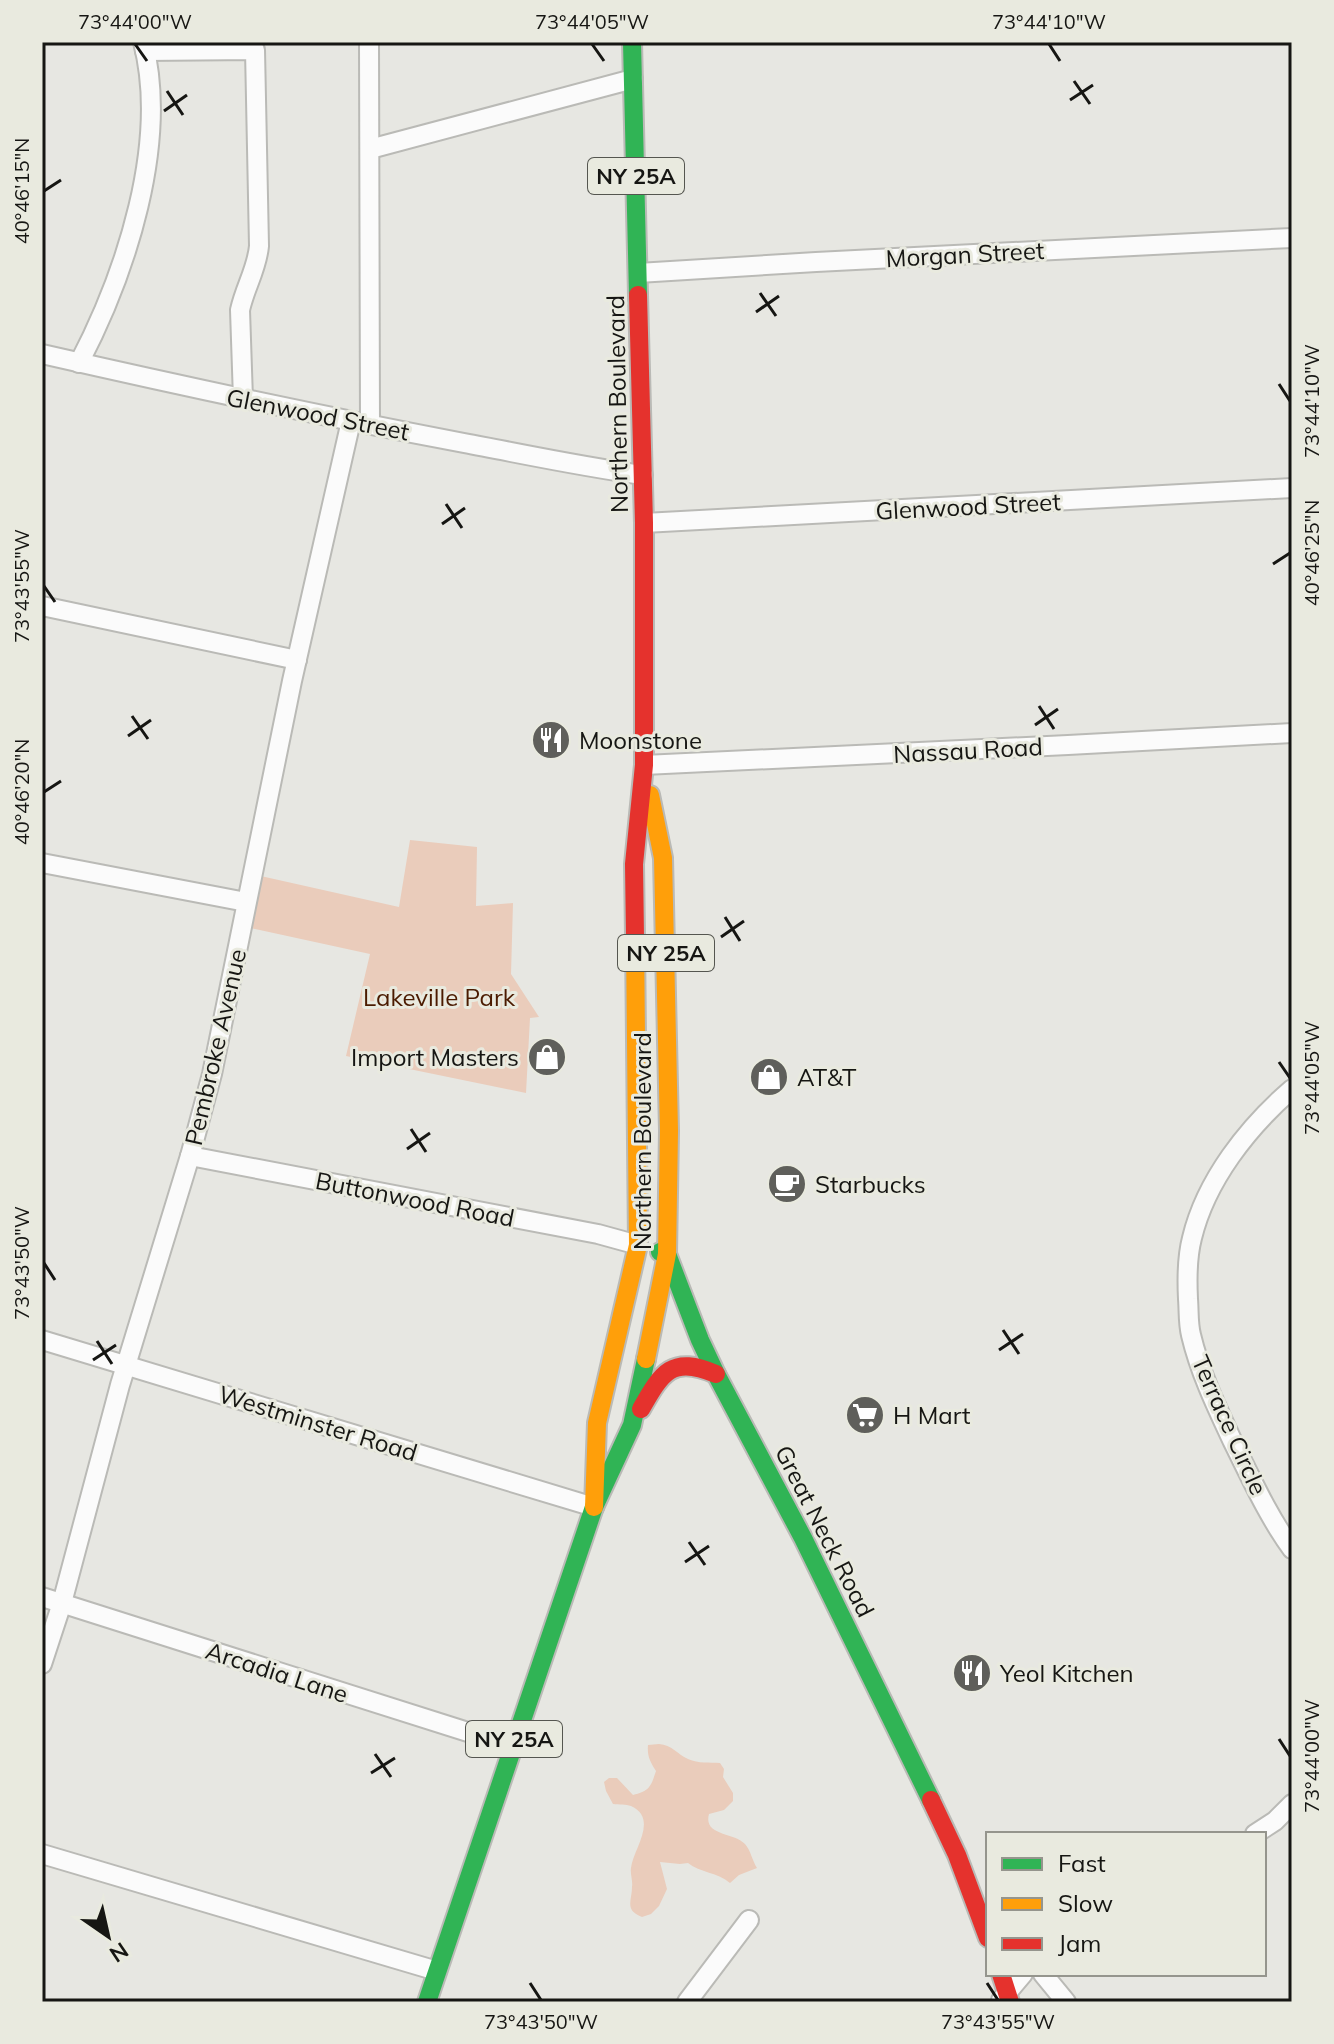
<svg xmlns="http://www.w3.org/2000/svg" width="1334" height="2044" font-family="Mulish,sans-serif">
	<style>
		.green { fill: #eaccbb }
		.lines { fill: none; stroke-linecap: round; stroke-linejoin: round }
		.street-casing { stroke: #babab6; stroke-width: 22 }
		.fast-casing { stroke: #babab6; stroke-width: 22 }
		.slow-casing { stroke: #babab6; stroke-width: 22 }
		.jam-casing { stroke: #babab6; stroke-width: 22 }
		.street { stroke: #fbfbfb; stroke-width: 18 }
		.fast { stroke: #30b455; stroke-width: 18 }
		.slow { stroke: #ff9f0a; stroke-width: 18 }
		.jam { stroke: #e5322d; stroke-width: 18 }
		.ticks { fill: none; stroke: #161613; stroke-width: 3 }
		.labels { text-anchor: middle; dominant-baseline: central; stroke-width: 6; stroke-linejoin: round; paint-order: stroke }
		.shield { fill: #e9eadf; stroke: #555650; stroke-width: 2 }
		.shield-label { font-size: 22px; font-weight: bold; fill: #161613 }
		.street-label { font-size: 24px; fill: #161613; stroke: #e9eadf }
		.poi-label { font-size: 24px; fill: #161613; stroke: #e9eadf; text-anchor: start }
		.park-label { font-size: 24px; fill: #4b1b00; stroke: #e9eadf }
		.neatline { fill: none; stroke: #161613; stroke-width: 3 }
		.ticks-label { font-size: 20px; text-anchor: middle; fill: #161613 }
	</style>
	<rect width="100%" height="100%" fill="#e7e7e2"/>
	<!-- green -->
	<g class="green">
		<polygon points="410,840 477,847 476,906 513,903 511,974 539,1017 530,1018 526,1093 346,1056 370,954 241,926 252,874 399,907"/>
		<path d="M 659,1744 C 672,1745 677,1754 688,1759 C 699,1764 709,1762 720,1763 L 724,1769 L 723,1777 L 733,1793 L 733,1801 L 724,1810 L 709,1814 C 703,1836 734,1832 745,1844 C 751,1851 752,1860 757,1868 L 739,1875 L 730,1883 C 718,1872 700,1873 688,1863 L 680,1864 L 660,1862 L 667,1889 L 659,1906 L 651,1914 L 642,1917 C 624,1910 632,1901 632,1887 C 633,1881 630,1874 631,1868 C 633,1849 659,1819 631,1806 C 626,1804 619,1805 613,1804 L 606,1791 L 604,1782 L 609,1778 L 617,1778 L 633,1795 C 650,1791 651,1786 656,1771 C 650,1761 647,1756 648,1745 Z"/>
	</g>
	<g class="lines">
		<defs>
			<g id="street">
				<polyline points="369,42 370,425"/>
				<path d="M 145,51 L 255,50 L 259,246 C 257,269 245,287 240,310 L 243,399"/>
				<polyline points="370,149 633,79"/>
				<polyline points="638,273 816,262 1292,238"/>
				<path d="M 42,354 C 182,386 322,416 464,443 C 523,454 583,467 643,475"/>
				<path d="M 79,363 C 126,273 169,143 143,42"/>
				<polyline points="644,523 1292,488"/>
				<polyline points="42,606 297,660"/>
				<polyline points="644,765 1068,745 1292,733"/>
				<polyline points="42,863 246,902"/>
				<path d="M 1292,1089 C 1248,1127 1206,1180 1192,1238 C 1187,1257 1187,1279 1188,1299 C 1189,1311 1188,1323 1191,1335 C 1200,1373 1217,1408 1233,1442 C 1251,1478 1268,1516 1292,1549"/>
				<polyline points="190,1156 598,1234 638,1245"/>
				<polyline points="42,1340 594,1507"/>
				<polyline points="42,1597 512,1746"/>
				<polyline points="42,1664 62,1603 120,1385 190,1156 212,1074 292,681 351,421"/>
				<polyline points="1255,1834 1275,1821 1292,1804"/>
				<polyline points="42,1854 437,1971"/>
				<polyline points="1043,1974 1066,2002"/>
				<polyline points="1001,2000 1023,1974"/>
				<polyline points="687,2002 749,1920"/>
			</g>
			<g id="fast">
				<polyline points="632,42 638,295"/>
				<polyline points="660,1252 667,1254 700,1340 716,1374 803,1538 931,1800"/>
				<polyline points="427,2002 594,1507 632,1425 646,1359"/>
			</g>
			<g id="slow">
				<polyline points="646,1359 667,1254 669,1131 663,858 650,795"/>
				<polyline points="594,1507 597,1423 638,1245 635,937"/>
			</g>
			<g id="jam">
				<polyline points="635,937 634,864 644,765 644,523 638,295"/>
				<path d="M 641,1409 C 662,1372 672,1355 716,1374"/>
				<polyline points="931,1800 957,1855 988,1938"/>
				<polyline points="1001,1974 1010,2002"/>
			</g>
		</defs>
		<!-- street casing -->
		<use href="#street" class="street-casing"/>
		<!-- fast casing -->
		<use href="#fast" class="fast-casing"/>
		<!-- slow casing -->
		<use href="#slow" class="slow-casing"/>
		<!-- jam casing -->
		<use href="#jam" class="jam-casing"/>
		<!-- street -->
		<use href="#street" class="street"/>
		<!-- fast -->
		<use href="#fast" class="fast"/>
		<!-- slow -->
		<use href="#slow" class="slow"/>
		<!-- jam -->
		<use href="#jam" class="jam"/>
	</g>
	<!-- ticks -->
	<path class="ticks" d="M 135,44 L 147,61M 592,44 L 604,61M 1049,44 L 1060,61M 1074,81 L 1090,104M 167,91 L 183,115M 1070,100 L 1093,85M 164,111 L 187,95M 44,191 L 61,180M 760,293 L 776,316M 756,312 L 779,296M 1279,384 L 1290,401M 446,504 L 462,528M 442,524 L 465,508M 1273,564 L 1290,553M 44,586 L 55,602M 1039,706 L 1054,729M 132,716 L 148,739M 1035,725 L 1058,709M 128,736 L 151,720M 44,792 L 61,781M 725,917 L 740,941M 721,937 L 744,921M 1279,1062 L 1290,1078M 411,1129 L 426,1152M 407,1149 L 430,1133M 44,1263 L 55,1280M 1003,1330 L 1019,1354M 97,1341 L 112,1364M 999,1350 L 1023,1334M 93,1360 L 116,1345M 689,1542 L 705,1565M 685,1562 L 709,1546M 1279,1739 L 1290,1756M 375,1754 L 391,1777M 371,1773 L 395,1758M 530,1983 L 541,2000M 987,1983 L 998,2000"/>
	<!-- icons -->
	<defs>
		<symbol id="restaurant-disc" viewBox="-11 -11 22 22"><circle r="9.5" fill="#5f5f5b" stroke="#e9eadf"/><path d="M-5-6h1v4h1v-4h1v4h1v-4h1v5L-1.5 .5V6h-2V.5L-5-1ZM5-6V6H3V1.5H1.5Q1.5-4 5-6Z" fill="#fff"/></symbol>
		<symbol id="shop-disc" viewBox="-11 -11 22 22"><circle r="9.5" fill="#5f5f5b" stroke="#e9eadf"/><path d="M-5-2.5h2.3a2.7 3.5 0 0 1 5.4 0H5L5.5 6h-11ZM-1.5-2.5h3a1.5 2.3 0 0 0-3 0Z" fill="#fff"/></symbol>
		<symbol id="cafe-disc" viewBox="-11 -11 22 22"><circle r="9.5" fill="#5f5f5b" stroke="#e9eadf"/><path d="M-5.5-4.5H6V0H3Q3 3.5 0 3.5H-2.5Q-5.5 3.5-5.5 0ZM3-3.2v2h1.7v-2ZM-6 4.5H4V6H-6Z" fill="#fff"/></symbol>
		<symbol id="supermarket-disc" viewBox="-11 -11 22 22"><circle r="9.5" fill="#5f5f5b" stroke="#e9eadf"/><path d="M-6-5.5h2.5l.6 2H6L4.5 2H-2.5L-4.4-4H-6ZM-1.5 3.2a1.3 1.3 0 1 0 .1 0ZM3 3.2a1.3 1.3 0 1 0 .1 0Z" fill="#fff"/></symbol>
	</defs>
	<g fill-rule="evenodd">
		<use href="#restaurant-disc" x="529" y="718" width="44" height="44"/>
		<use href="#shop-disc" x="525" y="1035" width="44" height="44"/>
		<use href="#shop-disc" x="747" y="1055" width="44" height="44"/>
		<use href="#cafe-disc" x="765" y="1162" width="44" height="44"/>
		<use href="#supermarket-disc" x="843" y="1393" width="44" height="44"/>
		<use href="#restaurant-disc" x="950" y="1651" width="44" height="44"/>
	</g>
	<g class="labels">
		<!-- shield labels -->
		<g class="shield">
			<rect x="588" y="158" width="96" height="36" rx="6"/>
			<rect x="618" y="935" width="96" height="36" rx="6"/>
			<rect x="466" y="1721" width="96" height="36" rx="6"/>
		</g>
		<g class="shield-label">
			<text x="636" y="176">NY 25A</text>
			<text x="666" y="953">NY 25A</text>
			<text x="514" y="1739">NY 25A</text>
		</g>
		<!-- street labels -->
		<g class="street-label">
			<text transform="translate(965 254) rotate(-3)">Morgan Street</text>
			<text transform="translate(617 404) rotate(-91)">Northern Boulevard</text>
			<text transform="translate(318 414) rotate(11)">Glenwood Street</text>
			<text transform="translate(968 506) rotate(-3)">Glenwood Street</text>
			<text transform="translate(968 750) rotate(-3)">Nassau Road</text>
			<text transform="translate(215 1047) rotate(-77)">Pembroke Avenue</text>
			<text transform="translate(642 1141) rotate(-90)">Northern Boulevard</text>
			<text transform="translate(415 1199) rotate(11)">Buttonwood Road</text>
			<text transform="translate(318 1423) rotate(17)">Westminster Road</text>
			<text transform="translate(1230 1425) rotate(66)">Terrace Circle</text>
			<text transform="translate(825 1531) rotate(63)">Great Neck Road</text>
			<text transform="translate(277 1672) rotate(18)">Arcadia Lane</text>
		</g>
		<!-- poi labels -->
		<g class="poi-label">
			<text x="579" y="740">Moonstone</text>
			<text x="519" y="1057" text-anchor="end">Import Masters</text>
			<text x="797" y="1077">AT&amp;T</text>
			<text x="815" y="1184">Starbucks</text>
			<text x="893" y="1415">H Mart</text>
			<text x="1000" y="1673">Yeol Kitchen</text>
		</g>
		<!-- park labels -->
		<g class="park-label">
			<text x="439" y="997">Lakeville Park</text>
		</g>
	</g>
	<!-- border -->
	<rect width="1334" height="2044" fill="none" stroke="#e9eadf" stroke-width="88"/>
	<!-- legend -->
	<rect x="986" y="1832" width="280" height="144" fill="#e9eadf" stroke="#95958d" stroke-width="2"/>
	<rect x="1002" y="1858" width="40" height="12" fill="#30b455" stroke="#95958d" stroke-width="2"/>
	<text x="1058" y="1872" font-size="24" fill="#161613">Fast</text>
	<rect x="1002" y="1898" width="40" height="12" fill="#ff9f0a" stroke="#95958d" stroke-width="2"/>
	<text x="1058" y="1912" font-size="24" fill="#161613">Slow</text>
	<rect x="1002" y="1938" width="40" height="12" fill="#e5322d" stroke="#95958d" stroke-width="2"/>
	<text x="1058" y="1952" font-size="24" fill="#161613">Jam</text>
	<!-- north arrow -->
	<g transform="translate(108 1936) rotate(146)" stroke="#e9eadf" stroke-width="6" paint-order="stroke">
	<path d="M0-6L14 30L0 20L-14 30Z" fill="#161613"/>
	<text y="-12" font-size="22" font-weight="bold" text-anchor="middle" fill="#161613">N</text>
	</g>
	<rect x="44" y="44" width="1246" height="1956" class="neatline"/>
	<g class="ticks-label">
		<text x="135" y="29">73°44'00"W</text>
		<text x="592" y="29">73°44'05"W</text>
		<text x="1049" y="29">73°44'10"W</text>
		<text transform="translate(22 191) rotate(-90)" y="7">40°46'15"N</text>
		<text transform="translate(1312 401) rotate(-90)" y="7">73°44'10"W</text>
		<text transform="translate(1312 553) rotate(-90)" y="7">40°46'25"N</text>
		<text transform="translate(22 586) rotate(-90)" y="7">73°43'55"W</text>
		<text transform="translate(22 792) rotate(-90)" y="7">40°46'20"N</text>
		<text transform="translate(1312 1078) rotate(-90)" y="7">73°44'05"W</text>
		<text transform="translate(22 1263) rotate(-90)" y="7">73°43'50"W</text>
		<text transform="translate(1312 1756) rotate(-90)" y="7">73°44'00"W</text>
		<text x="541" y="2029">73°43'50"W</text>
		<text x="998" y="2029">73°43'55"W</text>
	</g>
</svg>
